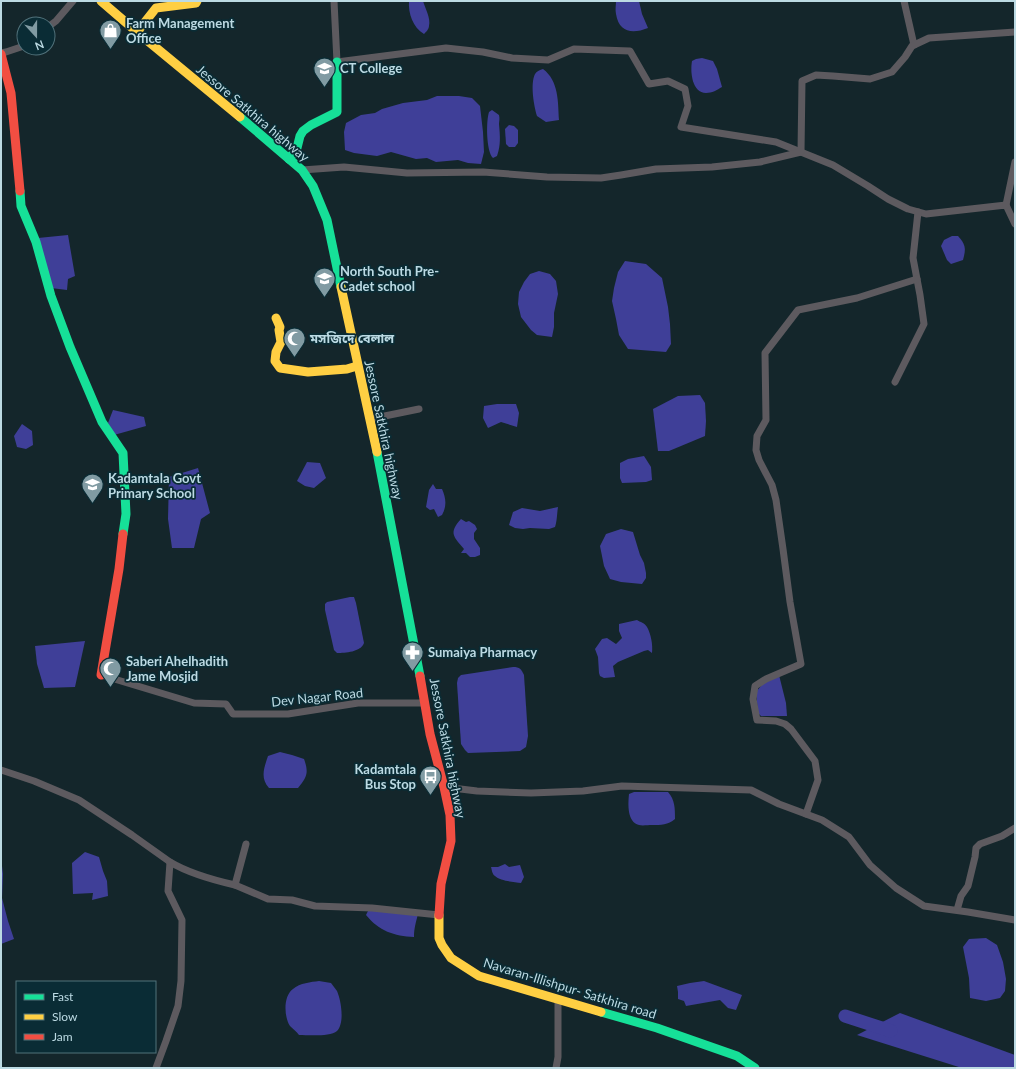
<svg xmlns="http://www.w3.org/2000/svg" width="1016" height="1069" font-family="Lato,'Noto Sans Bengali',sans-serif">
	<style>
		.water { fill: #3f3f98 }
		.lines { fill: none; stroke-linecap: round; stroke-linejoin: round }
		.river { stroke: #3f3f98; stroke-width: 13 }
		.street { stroke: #5d5a5f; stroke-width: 7 }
		.fast { stroke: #16e098; stroke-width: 9 }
		.slow { stroke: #ffcf43; stroke-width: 9 }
		.jam { stroke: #f24e42; stroke-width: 9 }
		.labels { text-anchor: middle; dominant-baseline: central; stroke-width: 3.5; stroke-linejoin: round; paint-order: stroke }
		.poi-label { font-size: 13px; font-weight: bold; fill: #bcdae3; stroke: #0a2c35; text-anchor: start }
		.street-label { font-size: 13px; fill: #bcdae3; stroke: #0a2c35 }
	</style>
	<rect width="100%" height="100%" fill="#14262b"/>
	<!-- water -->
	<g class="water">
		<path d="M 409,1 L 423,1 C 425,8 431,18 429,26 C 429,29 426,32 424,34 C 413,28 408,13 409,1 Z"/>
		<path d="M 616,1 L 639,1 L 642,14 L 648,28 C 633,34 619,33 616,14 C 615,10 616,5 616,1 Z"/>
		<path d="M 702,58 L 713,61 L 717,69 L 722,87 C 717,90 712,93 706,93 C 692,93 690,72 692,61 L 696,59 Z"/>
		<path d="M 543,69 C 559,81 558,102 559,120 L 546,122 L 537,116 C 534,106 530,84 535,74 C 537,71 540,70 543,69 Z"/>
		<polygon points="437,96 459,96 472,98 480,106 483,132 484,152 481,164 468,163 458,160 436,162 427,158 416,159 391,152 377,156 354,153 345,150 344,132 346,123 361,115 375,113 382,109 403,103 427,100"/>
		<path d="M 492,110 L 499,115 C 500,119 499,121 499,124 C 500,136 501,145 497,156 L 493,158 C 486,151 486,121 489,112 Z"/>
		<polygon points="509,125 514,126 518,130 518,143 515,147 509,147 506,144 505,129"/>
		<polygon points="68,235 75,276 68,279 67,290 51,288 38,238"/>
		<path d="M 952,236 L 958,236 C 966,245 966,249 963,260 L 951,264 L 947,260 L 941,246 L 944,240 Z"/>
		<polygon points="625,261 646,264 662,278 668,307 670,324 671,344 666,352 628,349 619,335 616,319 612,301 614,288 618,272"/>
		<polygon points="539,271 550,274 556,281 558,294 554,313 554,327 552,337 537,335 531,330 521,317 518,304 519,292 524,282 530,274"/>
		<polygon points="700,395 705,403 706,421 705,436 669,451 658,451 653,409 678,396"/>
		<polygon points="497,404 516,404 519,413 517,427 501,422 488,428 483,418 484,406"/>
		<polygon points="113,410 144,417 146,426 114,435 108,423"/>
		<polygon points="22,424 32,431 33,445 26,449 17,447 14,436"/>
		<polygon points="644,456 651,467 652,480 646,482 622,483 620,478 620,463 628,459"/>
		<polygon points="307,462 320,463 326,478 314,488 305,486 297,481"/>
		<polygon points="198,468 210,513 201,519 194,548 172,548 168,519 169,477"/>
		<path d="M 433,484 L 436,489 L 442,489 C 446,498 447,506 442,515 L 438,517 L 434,509 L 430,510 L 426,507 L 429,490 Z"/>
		<path d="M 558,507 C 557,513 557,522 555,527 L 549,529 L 530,528 L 523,529 L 515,528 L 509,525 L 513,512 L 522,508 L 540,511 Z"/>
		<path d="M 461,519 L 466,522 L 469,521 L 475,525 L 477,529 L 474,533 L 474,539 L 480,548 L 480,555 L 475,557 L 470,557 L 466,553 L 461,553 L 464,549 C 454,537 448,533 461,519 Z"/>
		<polygon points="621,529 633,532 640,555 644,563 646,573 646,578 642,584 621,582 610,579 604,566 600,546 606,534"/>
		<path d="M 350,597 L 354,597 L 356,603 L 364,643 C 361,652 345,653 337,653 L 334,650 L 325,610 L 325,604 L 327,602 Z"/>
		<path d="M 637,620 C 640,622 645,623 647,627 C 651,634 653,645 652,653 L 648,650 L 644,651 L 618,662 L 613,666 L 615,677 L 604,678 L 600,676 L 599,673 L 598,657 L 595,649 L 602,639 L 607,638 L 616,644 L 622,638 L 619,631 L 619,624 Z"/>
		<polygon points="85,641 75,687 44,688 37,664 35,646"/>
		<path d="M 513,667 C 520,667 521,669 524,675 L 528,736 L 526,747 L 520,751 L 468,753 L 465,750 L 461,744 L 457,683 L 458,678 L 461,675 Z"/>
		<polygon points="779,675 786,703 787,716 761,716 758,713 756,692 765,681"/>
		<path d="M 280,752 L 292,755 L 304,759 C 309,773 307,777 298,788 L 269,788 C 260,778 264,768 268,756 Z"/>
		<path d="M 634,792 L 668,792 C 675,800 675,808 675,819 C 668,825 661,825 652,825 C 648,825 642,826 639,825 C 627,822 628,804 629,794 Z"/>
		<polygon points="85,852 99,857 103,871 107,881 108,896 92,900 93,893 73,894 72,863"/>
		<polygon points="1,858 3,874 2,898 8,921 14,939 1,944"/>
		<path d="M 505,864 L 509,867 L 520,865 L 524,877 L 521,883 C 514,882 500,881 495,876 C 492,874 492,870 491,867 L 498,867 Z"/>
		<path d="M 371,909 L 418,914 C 416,922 414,928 414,937 C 394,936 379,931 366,915 L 368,911 Z"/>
		<polygon points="986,938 997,945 1003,962 1006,979 1005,991 1000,998 986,1001 970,998 969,978 963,947 969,939"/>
		<path d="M 319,981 L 331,983 C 333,986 335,988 337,991 C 341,1000 345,1023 337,1031 C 330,1037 308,1035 299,1035 C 297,1032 293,1029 290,1026 C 284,1017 283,996 293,989 C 300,983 311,982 319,981 Z"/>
		<polygon points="704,981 742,995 736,1010 728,1008 720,1000 686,1006 684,1001 678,999 678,992 677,986 690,983"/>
		<polygon points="900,1013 1015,1055 1015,1068 962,1068 857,1035"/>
	</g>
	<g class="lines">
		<!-- river -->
		<polyline class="river" points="845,1016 891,1031"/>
		<!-- street -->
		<g class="street">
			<polyline points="334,1 337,62 446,48 483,52 512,58 548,60 574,49 630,51 649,84 668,81 685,89 688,106 681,127 776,142 833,165 868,186 888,199 908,209 926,214 1006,205 1015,224"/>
			<polyline points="904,1 914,45"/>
			<polyline points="48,27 56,21 73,1"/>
			<polyline points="1,53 6,52 24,46"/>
			<polyline points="302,170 344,167 407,173 483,172 547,177 601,178 621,175 656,169 712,167 760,162 801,152 802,81 816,75 833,76 870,79 892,72 905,57 912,46 929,38 1015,32"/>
			<polyline points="1006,205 1015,162"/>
			<polyline points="895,382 924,324 920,295 913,258 918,212"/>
			<polyline points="370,419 419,409"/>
			<polyline points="101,675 194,703 226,704 233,714 288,714 358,703 425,703"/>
			<polyline points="1,770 34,781 79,800 132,835 170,862"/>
			<polyline points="444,787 477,791 531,793 583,791 622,786 751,790 779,804 822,820 849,837 870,865 896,888 924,906 968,912 1015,920"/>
			<polyline points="806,814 818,780 815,761 791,729 785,724 776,721 757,720 753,699 755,686 766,679 801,664 790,602 783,549 776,500 772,485 759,460 756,450 757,436 766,420 765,353 798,310 857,298 917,279"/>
			<polyline points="235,885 268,899 292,900 315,906 372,908 439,915"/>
			<polyline points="957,910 961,896 968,886 975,857 976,848 980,844 1002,836 1015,828"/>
			<path d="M 156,1068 L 166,1041 L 178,1006 L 181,981 L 182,920 L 168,891 L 170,862 C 190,874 213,880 235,885 L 246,844"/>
			<polyline points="556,1068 558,1057 558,999"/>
		</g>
		<!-- fast -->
		<g class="fast">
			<polyline points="240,117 302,170 313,186 327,220 341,287"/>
			<polyline points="289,159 297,148 300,136 303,131 311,125 337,112 337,62"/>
			<polyline points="20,191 21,206 36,242 51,296 70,347 102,422 123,453 126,514 123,534"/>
			<polyline points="377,452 420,676"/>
			<polyline points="601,1012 657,1028 737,1056 755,1068"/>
		</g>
		<!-- slow -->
		<g class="slow">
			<polyline points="101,1 137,32 240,117"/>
			<polyline points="137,32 156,8 196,3 197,1"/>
			<polyline points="341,287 377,452"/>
			<polyline points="276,318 280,327 279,330 281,342 276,352 275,361 280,368 308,372 347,369 357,366"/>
			<polyline points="439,915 439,938 442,945 451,958 479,976 601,1012"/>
		</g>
		<!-- jam -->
		<g class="jam">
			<polyline points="1,54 11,93 20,191"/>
			<polyline points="101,675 119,569 123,534"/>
			<polyline points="420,676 430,734 444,787 450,815 451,841 441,884 439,915"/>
		</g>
	</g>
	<!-- icons -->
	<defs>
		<symbol id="shop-pin" viewBox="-11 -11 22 30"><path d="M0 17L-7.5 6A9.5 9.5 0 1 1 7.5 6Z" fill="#819ba3" stroke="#0a2c35"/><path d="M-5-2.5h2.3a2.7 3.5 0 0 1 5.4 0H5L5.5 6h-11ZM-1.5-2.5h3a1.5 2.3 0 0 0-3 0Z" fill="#fff"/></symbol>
		<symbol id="university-pin" viewBox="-11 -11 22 30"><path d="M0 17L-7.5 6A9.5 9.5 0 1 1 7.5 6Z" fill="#819ba3" stroke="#0a2c35"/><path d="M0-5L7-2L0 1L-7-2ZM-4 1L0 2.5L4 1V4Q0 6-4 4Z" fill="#fff"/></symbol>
		<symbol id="school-pin" viewBox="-11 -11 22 30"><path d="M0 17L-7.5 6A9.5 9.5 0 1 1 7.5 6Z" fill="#819ba3" stroke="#0a2c35"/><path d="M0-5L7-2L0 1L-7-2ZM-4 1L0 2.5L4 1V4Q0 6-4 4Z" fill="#fff"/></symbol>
		<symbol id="mosque-pin" viewBox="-11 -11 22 30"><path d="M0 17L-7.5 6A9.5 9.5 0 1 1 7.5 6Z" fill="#819ba3" stroke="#0a2c35"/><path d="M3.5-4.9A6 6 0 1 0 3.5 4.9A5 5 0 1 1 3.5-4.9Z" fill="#fff"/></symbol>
		<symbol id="pharmacy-pin" viewBox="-11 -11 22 30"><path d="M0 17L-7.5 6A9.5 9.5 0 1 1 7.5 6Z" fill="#819ba3" stroke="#0a2c35"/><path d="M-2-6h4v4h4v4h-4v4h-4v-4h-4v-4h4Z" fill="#fff"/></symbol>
		<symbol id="bus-pin" viewBox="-11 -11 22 30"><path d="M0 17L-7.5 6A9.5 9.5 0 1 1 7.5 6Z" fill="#819ba3" stroke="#0a2c35"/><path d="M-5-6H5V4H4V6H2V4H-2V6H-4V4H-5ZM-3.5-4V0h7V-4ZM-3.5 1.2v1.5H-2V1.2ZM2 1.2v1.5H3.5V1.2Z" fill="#fff"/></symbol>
	</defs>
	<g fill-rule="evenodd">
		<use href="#shop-pin" x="98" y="18" width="25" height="34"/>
		<use href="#university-pin" x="312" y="56" width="25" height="34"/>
		<use href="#school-pin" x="312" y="266" width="25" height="34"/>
		<use href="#mosque-pin" x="282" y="326" width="25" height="34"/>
		<use href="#school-pin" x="80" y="472" width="25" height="34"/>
		<use href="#pharmacy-pin" x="400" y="640" width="25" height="34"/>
		<use href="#mosque-pin" x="98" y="656" width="25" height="34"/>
		<use href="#bus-pin" x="418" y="764" width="25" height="34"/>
	</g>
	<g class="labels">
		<!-- poi labels -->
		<g class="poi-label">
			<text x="126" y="23">Farm Management<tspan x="126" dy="15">Office</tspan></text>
			<text x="340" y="68">CT College</text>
			<text x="340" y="271">North South Pre-<tspan x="340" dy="15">Cadet school</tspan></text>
			<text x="310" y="338">মসজিদে বেলাল</text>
			<text x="108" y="478">Kadamtala Govt<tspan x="108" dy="15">Primary School</tspan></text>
			<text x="428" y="652">Sumaiya Pharmacy</text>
			<text x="126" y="661">Saberi Ahelhadith<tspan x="126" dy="15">Jame Mosjid</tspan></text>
			<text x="416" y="769" text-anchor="end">Kadamtala<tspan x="416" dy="15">Bus Stop</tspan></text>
		</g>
		<!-- street labels -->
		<g class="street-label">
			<text transform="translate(253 113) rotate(40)">Jessore Satkhira highway</text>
			<text transform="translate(384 430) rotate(78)">Jessore Satkhira highway</text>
			<text transform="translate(317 697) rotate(-6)">Dev Nagar Road</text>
			<text transform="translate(448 748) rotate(79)">Jessore Satkhira highway</text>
			<text transform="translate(570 988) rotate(17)">Navaran-Illishpur- Satkhira road</text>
		</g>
	</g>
	<!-- border -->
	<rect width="1016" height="1069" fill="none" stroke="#bcdae3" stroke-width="4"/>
	<!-- legend -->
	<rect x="16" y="981" width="140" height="72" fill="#0a2c35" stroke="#51727b"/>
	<rect x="24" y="994" width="20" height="6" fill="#16e098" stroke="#51727b"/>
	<text x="52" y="1001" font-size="12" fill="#bcdae3">Fast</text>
	<rect x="24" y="1014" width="20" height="6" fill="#ffcf43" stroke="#51727b"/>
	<text x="52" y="1021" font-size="12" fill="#bcdae3">Slow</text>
	<rect x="24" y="1034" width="20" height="6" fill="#f24e42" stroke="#51727b"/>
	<text x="52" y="1041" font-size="12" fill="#bcdae3">Jam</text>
	<!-- north arrow -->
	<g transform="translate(36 36) rotate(159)"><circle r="19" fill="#0a2c35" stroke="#51727b"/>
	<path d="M0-3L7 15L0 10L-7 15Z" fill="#819ba3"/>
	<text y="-6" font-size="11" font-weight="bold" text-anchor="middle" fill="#bcdae3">N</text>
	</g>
</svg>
